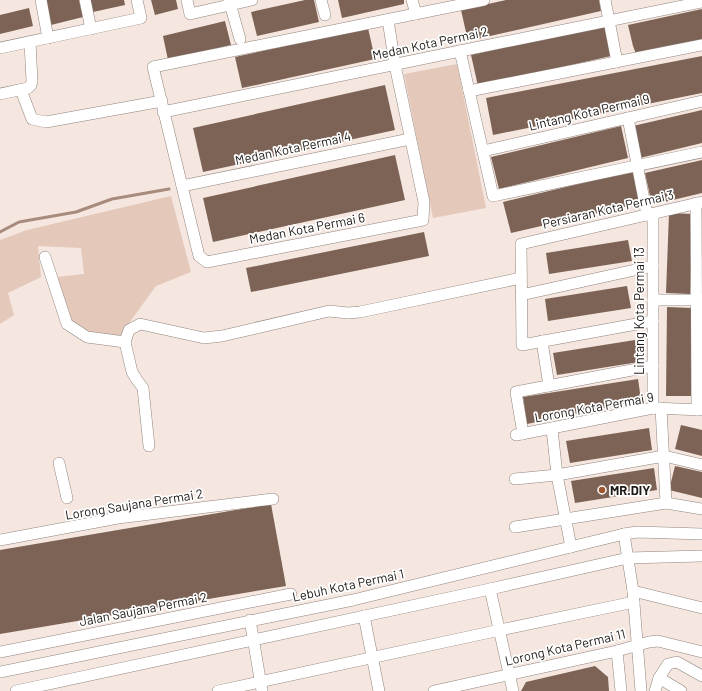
<svg xmlns="http://www.w3.org/2000/svg" width="702" height="691" font-family="Barlow,sans-serif">
	<style>
		.green { fill: #e4c8ba }
		.lines { fill: none; stroke-linecap: round; stroke-linejoin: round }
		.stream { stroke: #a78b7c; stroke-width: 3 }
		.building { fill: #7d6355 }
		.minor-casing { stroke: #91847e; stroke-width: 12 }
		.minor { stroke: #fff; stroke-width: 11 }
		.poi-dot { fill: #9d562e; stroke: #fff; stroke-width: 1.5 }
		.labels { text-anchor: middle; dominant-baseline: central; stroke-width: 3.5; stroke-linejoin: round; paint-order: stroke }
		.street-label { font-size: 13px; fill: #1d1815; stroke: #fff }
		.poi-label { font-size: 13px; font-weight: bold; fill: #1d1815; stroke: #fff; text-anchor: start }
	</style>
	<rect width="100%" height="100%" fill="#f5e7df"/>
	<!-- green -->
	<g class="green">
		<polygon points="457,64 486,208 433,218 404,74"/>
		<polygon points="171,196 191,272 156,286 119,337 88,333 71,323 57,277 84,274 81,248 38,246 41,277 8,293 14,315 0,324 0,240 27,230"/>
	</g>
	<g class="lines">
		<!-- stream -->
		<polyline class="stream" points="0,232 19,222 76,212 112,199 169,189"/>
	</g>
	<!-- building -->
	<g class="building">
		<polygon points="45,0 79,0 83,17 51,25"/>
		<polygon points="90,0 124,0 125,5 93,12"/>
		<polygon points="151,0 176,0 178,9 155,15"/>
		<polygon points="305,0 314,0 319,22 257,36 251,12"/>
		<polygon points="338,0 404,0 404,4 342,18"/>
		<polygon points="506,0 599,0 601,11 468,41 461,10"/>
		<polygon points="29,8 33,26 0,34 0,15"/>
		<polygon points="702,9 702,40 636,54 633,46 628,25"/>
		<polygon points="225,21 231,45 168,60 163,36"/>
		<polygon points="604,25 611,56 478,86 471,55"/>
		<polygon points="368,28 375,59 242,88 235,57"/>
		<polygon points="702,56 702,93 493,135 486,98"/>
		<polygon points="385,85 395,130 203,172 193,128"/>
		<polygon points="702,110 702,143 640,158 633,126"/>
		<polygon points="621,126 628,158 499,189 491,157"/>
		<polygon points="395,155 405,200 213,242 203,198"/>
		<polygon points="702,160 702,193 652,205 645,173"/>
		<polygon points="633,171 641,203 511,233 503,202"/>
		<polygon points="669,213 693,214 690,294 666,293"/>
		<polygon points="424,232 429,256 251,292 246,268"/>
		<polygon points="628,240 632,261 549,274 546,253"/>
		<polygon points="627,286 631,308 548,321 545,299"/>
		<polygon points="667,307 692,308 691,396 666,396"/>
		<polygon points="635,340 639,362 557,375 553,353"/>
		<polygon points="638,379 641,400 527,424 523,397"/>
		<polygon points="681,425 702,430 702,456 675,449"/>
		<polygon points="649,428 652,450 570,463 566,441"/>
		<polygon points="675,466 702,472 702,498 669,490"/>
		<polygon points="654,468 657,490 575,503 571,481"/>
		<polygon points="271,504 286,586 0,634 0,550"/>
		<polygon points="595,666 608,677 609,691 521,691 526,682"/>
	</g>
	<g class="lines">
		<defs>
			<g id="minor">
				<polyline points="41,0 48,38"/>
				<polyline points="85,0 91,29"/>
				<polyline points="187,0 190,14 252,0"/>
				<polyline points="229,0 240,39"/>
				<polyline points="321,0 325,15"/>
				<polyline points="412,0 416,14"/>
				<polyline points="605,0 617,62"/>
				<polyline points="388,20 395,65 424,202 423,220 207,262 199,256 153,67 484,0"/>
				<polyline points="0,48 141,18 137,0"/>
				<polyline points="460,51 493,196 702,152"/>
				<polyline points="21,90 32,119 46,122 162,101"/>
				<polyline points="469,91 702,45"/>
				<polyline points="0,94 28,88 31,85 32,81 30,42"/>
				<polyline points="163,112 460,51 702,2"/>
				<polyline points="628,118 647,215"/>
				<polyline points="483,151 702,101"/>
				<polyline points="182,186 410,139"/>
				<polyline points="696,203 697,410"/>
				<polyline points="45,257 67,324 87,337 125,342"/>
				<polyline points="521,295 653,266"/>
				<polyline points="653,300 702,300"/>
				<polyline points="653,321 522,345 521,244 702,202"/>
				<polyline points="542,341 549,386"/>
				<polyline points="653,408 653,214"/>
				<polyline points="661,408 666,503"/>
				<polyline points="552,429 557,475 571,547"/>
				<polyline points="523,434 516,392 653,366"/>
				<polyline points="516,435 653,408 702,410"/>
				<polyline points="149,446 143,388 137,380 132,372 125,342 129,330 140,324 204,338 222,336 329,311 348,313 360,312 521,278"/>
				<polyline points="59,463 67,498"/>
				<polyline points="515,479 557,475 664,456 702,465"/>
				<polyline points="515,527 666,503 702,509"/>
				<polyline points="624,534 633,591 641,691"/>
				<polyline points="0,540 118,518 273,499"/>
				<polyline points="490,589 513,691"/>
				<polyline points="633,591 702,608"/>
				<polyline points="364,616 379,691"/>
				<polyline points="250,620 262,691"/>
				<polyline points="617,651 621,691"/>
				<polyline points="0,652 291,594"/>
				<polyline points="0,672 353,600 624,534 637,532 702,534"/>
				<polyline points="659,678 681,691"/>
				<polyline points="16,691 490,589 628,558 702,556"/>
				<polyline points="218,691 500,630 634,602"/>
				<polyline points="434,691 617,651 649,642 658,641 702,652"/>
				<polyline points="655,691 659,678 668,664 677,662 702,676"/>
			</g>
		</defs>
		<!-- minor casing -->
		<use href="#minor" class="minor-casing"/>
		<!-- minor -->
		<use href="#minor" class="minor"/>
	</g>
	<!-- markers -->
	<circle class="poi-dot" cx="602" cy="490" r="4"/>
	<g class="labels">
		<!-- street labels -->
		<g class="street-label">
			<text transform="translate(430 43) rotate(-12)">Medan Kota Permai 2</text>
			<text transform="translate(589 112) rotate(-13)">Lintang Kota Permai 9</text>
			<text transform="translate(293 148) rotate(-12)">Medan Kota Permai 4</text>
			<text transform="translate(608 209) rotate(-13)">Persiaran Kota Permai 3</text>
			<text transform="translate(307 228) rotate(-11)">Medan Kota Permai 6</text>
			<text transform="translate(639 311) rotate(-90)">Lintang Kota Permai 13</text>
			<text transform="translate(594 407) rotate(-10)">Lorong Kota Permai 9</text>
			<text transform="translate(134 504) rotate(-9)">Lorong Saujana Permai 2</text>
			<text transform="translate(348 585) rotate(-12)">Lebuh Kota Permai 1</text>
			<text transform="translate(143 609) rotate(-11)">Jalan Saujana Permai 2</text>
			<text transform="translate(565 647) rotate(-13)">Lorong Kota Permai 11</text>
		</g>
		<!-- poi labels -->
		<g class="poi-label">
			<text x="610" y="490">MR.DIY</text>
		</g>
	</g>
</svg>
